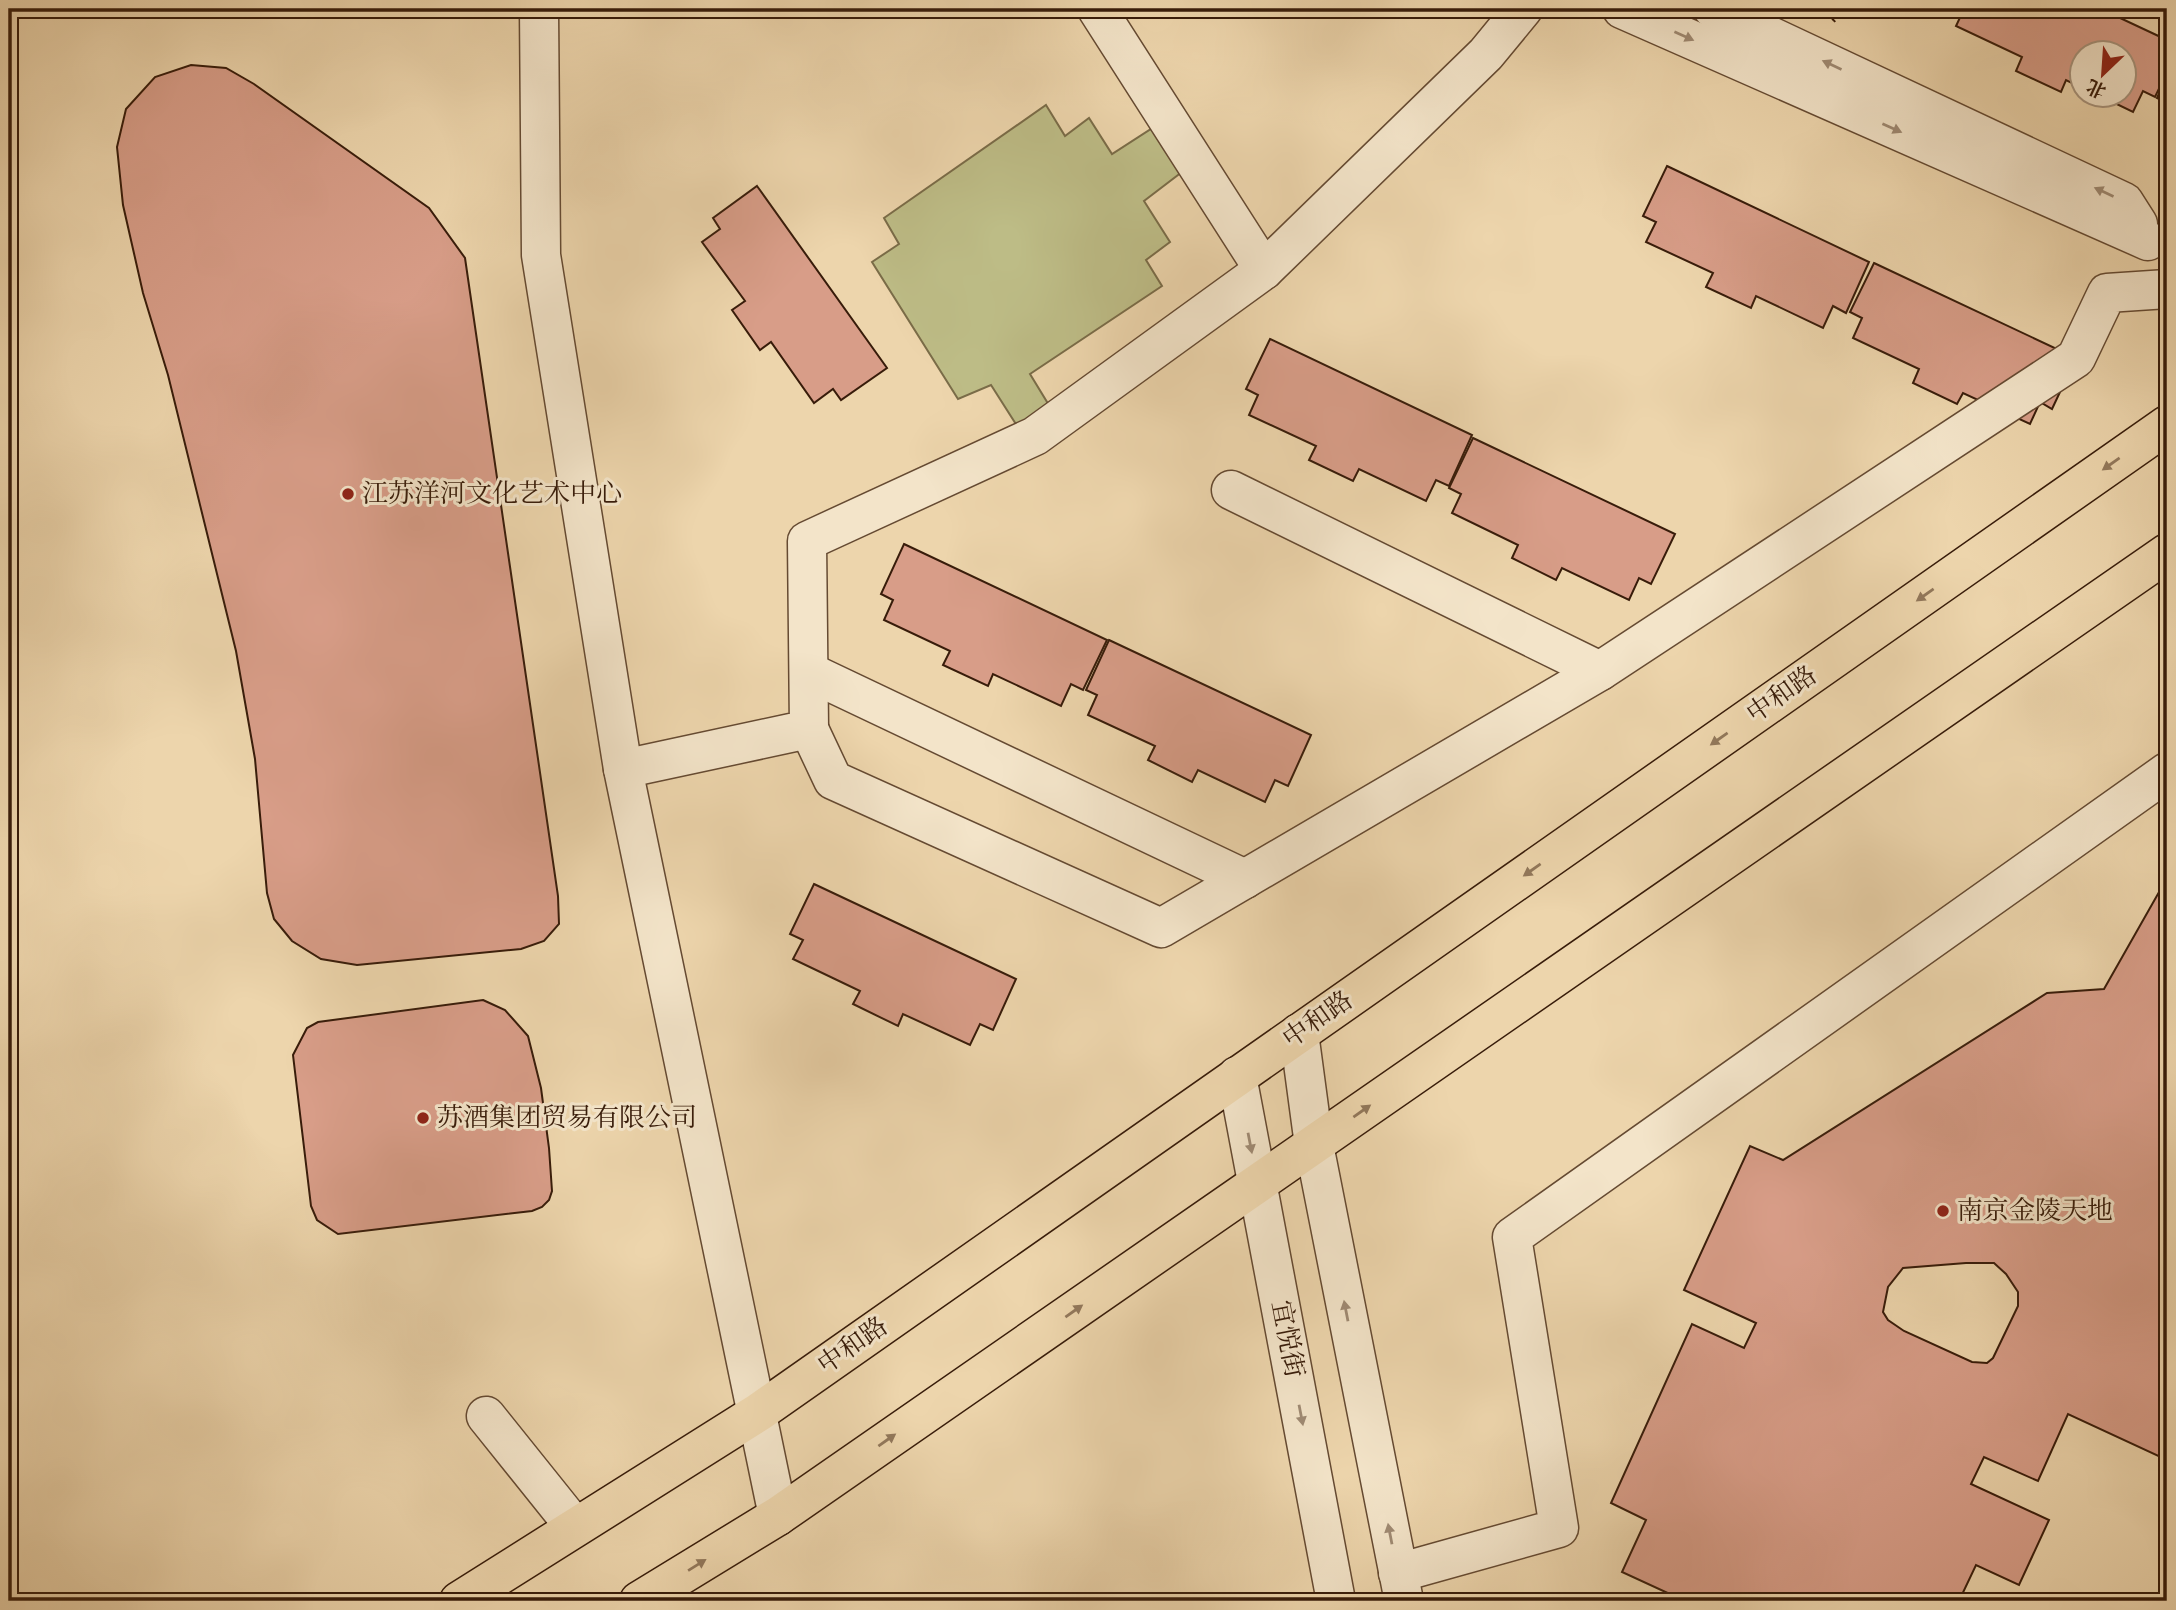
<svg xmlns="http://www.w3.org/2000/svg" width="2176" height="1610" font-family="'IM FELL DW Pica','Noto Serif SC',serif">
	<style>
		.green { fill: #bdbc86; stroke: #7a6c48; stroke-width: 2 }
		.building { fill: #d89d88; stroke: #381c0a; stroke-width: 2; fill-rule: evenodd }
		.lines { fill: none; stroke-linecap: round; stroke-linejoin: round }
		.minor-casing { stroke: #654a32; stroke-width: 41 }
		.major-casing { stroke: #381c0a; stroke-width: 41 }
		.path { stroke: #381c0a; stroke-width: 4.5; stroke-dasharray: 2 3.5; stroke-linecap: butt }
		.minor { stroke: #f3e4c9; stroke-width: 38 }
		.major { stroke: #edd5ac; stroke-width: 38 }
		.oneway { fill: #9f8a73 }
		.oneway2 { fill: #92785b }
		.poi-dot { fill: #8f2418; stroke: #f3e4c9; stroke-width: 2.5 }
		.labels { text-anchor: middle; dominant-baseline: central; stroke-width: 6; stroke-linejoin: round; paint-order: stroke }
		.poi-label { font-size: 26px; fill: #381c0a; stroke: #f3e4c9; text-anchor: start }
		.street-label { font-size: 26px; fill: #381c0a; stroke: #f3e4c9 }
	</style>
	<rect width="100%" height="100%" fill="#edd5ac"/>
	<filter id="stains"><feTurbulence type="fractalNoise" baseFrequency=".00286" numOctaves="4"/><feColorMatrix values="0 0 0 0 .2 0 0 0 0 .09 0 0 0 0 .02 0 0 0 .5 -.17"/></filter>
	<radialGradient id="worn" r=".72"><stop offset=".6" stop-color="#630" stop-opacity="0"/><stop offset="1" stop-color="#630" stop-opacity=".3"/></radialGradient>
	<!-- green -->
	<polygon class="green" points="1046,105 1065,136 1089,118 1112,154 1168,118 1195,162 1144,201 1170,242 1146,260 1162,286 1030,374 1058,420 1026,440 991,385 958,399 872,262 899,244 884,218"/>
	<!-- building -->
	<g class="building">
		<polygon points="1964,9 2101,9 2167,40 2167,72 2155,97 2143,91 2133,112 2096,94 2124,94 2124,52 2082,52 2082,88 2066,80 2061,92 2016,71 2022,57 1956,26"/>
		<polygon points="191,65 226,68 254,84 429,208 465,258 558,896 559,924 544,941 521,949 357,965 321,959 292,941 274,919 267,893 255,759 236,651 168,375 143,293 123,205 117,147 126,109 155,77"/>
		<polygon points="2167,75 2167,103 2157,98"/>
		<polygon points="1667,166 1869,262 1846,313 1833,306 1823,328 1756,296 1751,308 1706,287 1713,273 1646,242 1656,222 1643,216"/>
		<polygon points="757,186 887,368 841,400 833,389 814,403 771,342 760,350 732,310 745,301 702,242 720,229 713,218"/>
		<polygon points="1874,263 2076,358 2052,409 2040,402 2030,424 1963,393 1957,404 1913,383 1919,369 1853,338 1862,318 1850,312"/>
		<polygon points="1270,339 1472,435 1449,486 1436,480 1426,501 1359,469 1353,481 1309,460 1316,446 1249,415 1258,395 1246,389"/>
		<polygon points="1473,438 1675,534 1651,584 1639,578 1629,600 1562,568 1556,580 1512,558 1518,545 1452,513 1461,494 1449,488"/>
		<polygon points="904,544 1107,640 1083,690 1071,684 1061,706 993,674 988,686 943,665 950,651 884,620 893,600 881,594"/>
		<polygon points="1109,640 1311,735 1288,786 1275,780 1265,802 1198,770 1192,782 1148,760 1155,746 1088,715 1097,695 1086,690"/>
		<path d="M 2167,878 L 2167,1460 L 2068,1414 L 2038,1481 L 1984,1457 L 1971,1484 L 2049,1520 L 2019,1585 L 1976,1565 L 1959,1601 L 1685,1601 L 1622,1572 L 1646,1520 L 1611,1503 L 1692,1324 L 1744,1348 L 1756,1323 L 1684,1290 L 1750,1146 L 1783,1160 L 2047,993 L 2104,989 ZM 1966,1263 L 1994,1263 L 2006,1274 L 2018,1292 L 2018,1306 L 1993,1358 L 1987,1363 L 1972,1362 L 1904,1331 L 1888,1320 L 1883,1312 L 1888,1287 L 1903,1268 Z"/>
		<polygon points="814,884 1016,979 993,1030 980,1024 970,1045 903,1014 898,1026 853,1004 860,991 793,959 803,940 790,934"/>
		<polygon points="483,1000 505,1010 528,1036 541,1088 549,1148 552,1191 549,1200 542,1207 532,1211 338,1234 317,1220 311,1206 293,1055 307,1028 318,1022"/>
	</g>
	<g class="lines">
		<defs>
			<g id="minor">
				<polyline points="539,9 541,255 623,769 778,1516"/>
				<polyline points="1097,9 1264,270"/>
				<polyline points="1622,9 2148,241"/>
				<polyline points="1713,9 2124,202 2138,224"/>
				<polyline points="1231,490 1600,671"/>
				<polyline points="809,672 1245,879"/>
				<polyline points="809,729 833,780 1161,928 1600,671 2076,358 2107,293 2167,289"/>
				<polyline points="623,769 809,729 807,541 1035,436 1264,270 1486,54 1523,9"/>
				<polyline points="1299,1033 1314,1145 1404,1601"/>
				<polyline points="1237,1076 1336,1601"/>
				<polyline points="486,1416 575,1527"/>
				<polyline points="1398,1573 1559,1528 1512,1237 2167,772"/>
			</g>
			<g id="major">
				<polyline points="459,1601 759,1412 2167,425"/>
				<polyline points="639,1601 778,1516 2167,553"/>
			</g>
		</defs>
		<!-- minor casing -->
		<use href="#minor" class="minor-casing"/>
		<!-- major casing -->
		<use href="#major" class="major-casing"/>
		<!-- path -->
		<polyline class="path" points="1833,21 1845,9"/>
		<!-- minor -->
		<use href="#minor" class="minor"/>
		<!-- major -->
		<use href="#major" class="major"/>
	</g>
	<!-- one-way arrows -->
	<defs><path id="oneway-solid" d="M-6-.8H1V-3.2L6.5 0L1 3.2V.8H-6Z" transform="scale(1.75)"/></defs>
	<g class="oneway">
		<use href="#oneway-solid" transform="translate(1684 36) rotate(24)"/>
		<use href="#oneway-solid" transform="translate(1832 65) rotate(-155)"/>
		<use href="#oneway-solid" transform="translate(1892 128) rotate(24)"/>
		<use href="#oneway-solid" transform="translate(2104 192) rotate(-155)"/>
		<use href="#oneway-solid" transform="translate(1250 1143) rotate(79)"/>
		<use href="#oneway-solid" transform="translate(1346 1311) rotate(-101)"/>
		<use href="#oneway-solid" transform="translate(1301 1415) rotate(79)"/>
		<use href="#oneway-solid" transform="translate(1390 1534) rotate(-101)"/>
	</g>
	<g class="oneway2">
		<use href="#oneway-solid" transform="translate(2111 464) rotate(145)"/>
		<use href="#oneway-solid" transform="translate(1925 595) rotate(145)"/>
		<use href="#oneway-solid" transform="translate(1719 739) rotate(145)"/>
		<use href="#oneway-solid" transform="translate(1532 870) rotate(145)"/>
		<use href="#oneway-solid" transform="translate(1362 1111) rotate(-35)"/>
		<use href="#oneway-solid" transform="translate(1074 1311) rotate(-35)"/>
		<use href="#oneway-solid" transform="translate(887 1440) rotate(-35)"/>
		<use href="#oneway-solid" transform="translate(697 1565) rotate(-32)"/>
	</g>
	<!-- markers -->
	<g class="poi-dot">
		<circle cx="348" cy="494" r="7"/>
		<circle cx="423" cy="1118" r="7"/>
		<circle cx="1943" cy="1211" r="7"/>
	</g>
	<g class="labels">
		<!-- poi labels -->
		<g class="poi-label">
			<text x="362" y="494">江苏洋河文化艺术中心</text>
			<text x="437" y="1118">苏酒集团贸易有限公司</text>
			<text x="1957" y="1211">南京金陵天地</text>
		</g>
		<!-- street labels -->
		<g class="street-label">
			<text transform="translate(1782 695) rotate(-35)">中和路</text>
			<text transform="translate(1318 1020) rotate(-35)">中和路</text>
			<text transform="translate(1287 1339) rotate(79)">宜悦街</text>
			<text transform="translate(853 1346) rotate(-35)">中和路</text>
		</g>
	</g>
	<!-- margin -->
	<rect width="2176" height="1610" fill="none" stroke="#edd5ac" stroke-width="35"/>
	<rect x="10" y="10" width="2155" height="1589" fill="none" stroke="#381c0a" stroke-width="3.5"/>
	<rect x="18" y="18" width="2141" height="1575" fill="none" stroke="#381c0a" stroke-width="2"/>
	<!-- north arrow -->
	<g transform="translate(2103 74) rotate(205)"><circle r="33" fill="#f3e4c9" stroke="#a8947d" stroke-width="2"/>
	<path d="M0-5L12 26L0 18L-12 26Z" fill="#8f2418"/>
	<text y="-10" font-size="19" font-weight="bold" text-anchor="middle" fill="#381c0a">北</text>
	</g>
	<rect width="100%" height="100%" filter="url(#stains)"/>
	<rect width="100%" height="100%" fill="url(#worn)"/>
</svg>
